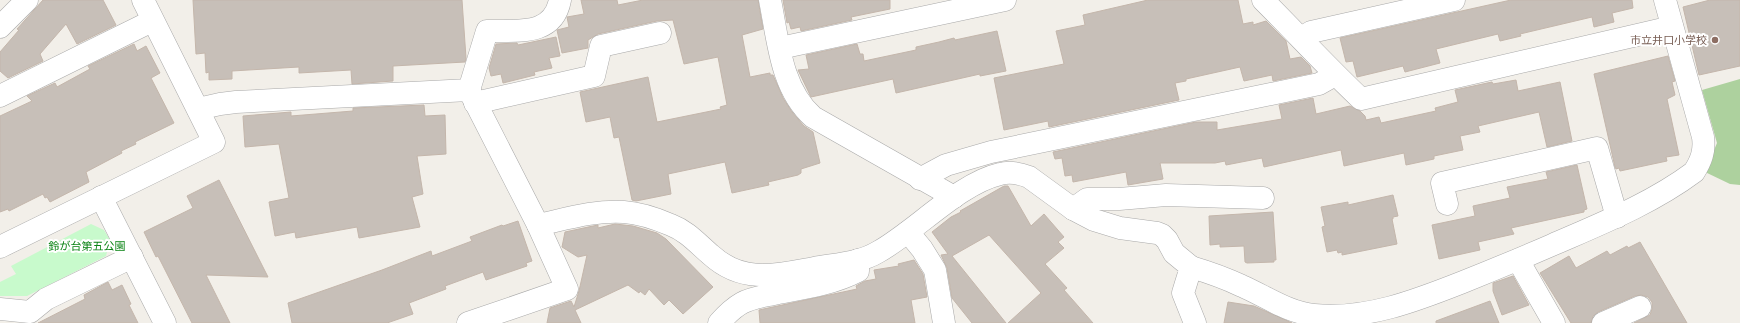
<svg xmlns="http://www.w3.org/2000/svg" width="1740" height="323" font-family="'Source Sans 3','Noto Sans JP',sans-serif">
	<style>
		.forest { fill: #add19e }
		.park { fill: #c8facc }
		.building { fill: #c7bfb8; stroke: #c4b6ab }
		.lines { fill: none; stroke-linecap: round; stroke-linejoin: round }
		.minor-casing { stroke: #a9a9a9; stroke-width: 23 }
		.minor { stroke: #fff; stroke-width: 22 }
		.education-dot { fill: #8d6e63; stroke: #fff; stroke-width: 1.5 }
		.labels { text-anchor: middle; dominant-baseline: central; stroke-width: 4; stroke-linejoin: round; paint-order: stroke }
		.education-label { font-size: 11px; fill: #785e54; stroke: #fff; text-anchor: end }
		.park-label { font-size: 11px; fill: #0c8416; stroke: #fff }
	</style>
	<rect width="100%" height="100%" fill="#f2efe9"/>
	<!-- forest -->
	<polygon class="forest" points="1740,79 1740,185 1730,184 1705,172 1717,143 1702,90"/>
	<!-- park -->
	<polygon class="park" points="91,224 104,230 110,240 106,256 27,296 0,296 0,282 16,274 11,266"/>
	<!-- building -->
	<g class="building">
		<polygon points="43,0 103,0 116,25 77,44 66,24 40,54 43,61 8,78 0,71 0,52 19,30 17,29"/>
		<polygon points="193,0 462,0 466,58 465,62 393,66 393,81 352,84 351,70 299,73 299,67 232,71 232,79 209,80 209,72 206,73 205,53 196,54"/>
		<polygon points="581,0 617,0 618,5 643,0 758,0 763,29 742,35 750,77 770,73 770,75 773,75 783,98 792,112 804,126 813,132 820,163 801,169 801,173 798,175 768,182 769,185 732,193 725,162 668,174 671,194 636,201 632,200 619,137 614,138 610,117 586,122 580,92 648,77 657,122 721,109 720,107 727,105 718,57 684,64 673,20 657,21 598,34 588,40 588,48 562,53 557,30 569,27 567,17 584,14"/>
		<polygon points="783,0 890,0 890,9 851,17 852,20 801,31 800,27 791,29 789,22 787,23"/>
		<polygon points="1148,0 1238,0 1243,24 1253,22 1253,25 1266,21 1286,41 1290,59 1301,57 1310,66 1312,73 1273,81 1272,75 1244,81 1240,67 1186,79 1186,81 1175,83 1179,100 1049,127 1048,121 1004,130 994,78 1064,64 1056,31 1085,25 1083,15"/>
		<polygon points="1511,0 1632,0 1633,8 1612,13 1614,22 1594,27 1592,17 1520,34 1521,36 1500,41 1498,34 1436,49 1440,63 1405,72 1403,66 1357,77 1353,61 1346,62 1340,38"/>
		<polygon points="1710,0 1740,0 1740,66 1699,75 1683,7"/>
		<polygon points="997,31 1006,71 980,76 980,74 896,93 893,79 811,97 798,70 809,69 806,55 857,44 860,54 863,54 864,61 916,50 916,47 939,42 954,38 955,40"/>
		<polygon points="556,37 560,56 549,58 552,68 534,72 535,75 503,83 501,74 491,76 489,68 496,44 517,43 518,45"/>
		<polygon points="134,44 137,51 146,46 160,73 151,78 174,123 135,142 136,144 121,151 122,153 86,172 89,182 50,202 47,197 45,198 43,194 9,211 8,209 0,212 0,116 32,101 27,96 55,83 57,87 90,69 88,66"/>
		<polygon points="1668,56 1675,81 1672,82 1675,95 1667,99 1679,155 1666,157 1667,161 1620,171 1619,168 1616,169 1615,167 1594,74"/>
		<polygon points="1516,80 1518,91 1560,82 1572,141 1547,147 1539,112 1478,126 1480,132 1460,136 1463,150 1434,156 1434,159 1406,165 1404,153 1344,166 1341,150 1264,167 1262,158 1226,165 1225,161 1215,163 1160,163 1163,179 1128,185 1126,172 1073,182 1072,175 1065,176 1062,158 1055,159 1053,152 1196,122 1217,122 1217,130 1282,119 1279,105 1313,98 1316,114 1350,106 1360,111 1365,116 1366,120 1379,117 1381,123 1436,111 1435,108 1458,102 1455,90 1492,82 1493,84"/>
		<polygon points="424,105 425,116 445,115 446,154 417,156 423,194 412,197 420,227 359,238 357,227 296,238 295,232 275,236 269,202 289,198 279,144 245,147 243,116 291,112 291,116 353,111 353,108"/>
		<polygon points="1577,165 1587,209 1584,210 1584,212 1511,228 1514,234 1478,242 1480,250 1439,259 1432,225 1475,216 1473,206 1510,198 1507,187 1548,179 1546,172"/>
		<polygon points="219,180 268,277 206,275 230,323 192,323 158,256 156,257 144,232 193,208 187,196"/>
		<polygon points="1004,186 1008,186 1031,226 1044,214 1064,237 1058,242 1064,248 1045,264 1067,288 1064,290 1093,323 1008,323 1041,293 989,235 952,256 1006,323 972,323 952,298 947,268 941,255 948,254 932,232 951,217 961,212 960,211"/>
		<polygon points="1393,195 1398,216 1393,217 1393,219 1392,219 1397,244 1342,255 1342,252 1338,253 1337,250 1327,252 1322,227 1325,226 1321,207 1348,202 1348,205"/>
		<polygon points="1273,212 1276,260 1274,260 1274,262 1247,263 1245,262 1244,246 1220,247 1220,244 1210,245 1209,216"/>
		<polygon points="518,221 532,261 526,263 527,266 486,280 483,272 445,286 446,289 409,303 413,314 387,323 292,323 288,303 382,270 431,251 432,256 472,241 470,237 502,225 503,226"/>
		<polygon points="615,224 633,226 657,233 666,239 713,287 683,314 669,300 664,305 649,289 645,295 640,291 639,293 628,285 575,310 581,323 547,323 550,308 571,301 574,307 579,291 587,255 578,257 562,247 565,232 593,226 598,225 598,228"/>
		<polygon points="1640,242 1687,323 1634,323 1650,315 1652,309 1652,302 1648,297 1641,295 1635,296 1598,312 1593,316 1591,323 1571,323 1540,273 1569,256 1576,268 1607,251 1610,255 1627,246 1628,248"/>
		<polygon points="914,260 923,274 927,297 911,300 915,323 760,323 759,310 857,289 856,286 865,281 876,279 874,270 899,266 898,264"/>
		<polygon points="1513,276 1529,305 1502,315 1493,291 1493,283"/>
		<polygon points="108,282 112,290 122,285 131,304 129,305 138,323 38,323 85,299 84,295"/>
		<polygon points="1490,301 1499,323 1436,323 1436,321"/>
		<polygon points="1228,302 1254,306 1292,323 1224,323"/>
	</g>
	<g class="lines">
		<defs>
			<g id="minor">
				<path d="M 770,0 C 778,40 781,89 813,117 L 954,197"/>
				<path d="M 1263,0 C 1296,33 1327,67 1361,99 L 1672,27"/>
				<polyline points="0,27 27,0"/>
				<polyline points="1301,38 1311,32 1454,0"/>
				<polyline points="780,48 1005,0"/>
				<path d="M 469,90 L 538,225 C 566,219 595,210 624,212 C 639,213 657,219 671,225 C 687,231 698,244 711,255 C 743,284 776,275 814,268 C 835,264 860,263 878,252 C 916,231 958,184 1000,174 C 1010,171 1019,173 1029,177 L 1073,209 L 1094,220 L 1120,228 L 1157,233 L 1162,235 L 1167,240 L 1174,253 L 1191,267 L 1183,293 L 1195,323"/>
				<polyline points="0,96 152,21"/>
				<polyline points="475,103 594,76 601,46 660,33"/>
				<path d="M 198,109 L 220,104 L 236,102 L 469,90 L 487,31 C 517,30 553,37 560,0"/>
				<polyline points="920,179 946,165 991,152 1319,84 1335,75"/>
				<polyline points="101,197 165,323"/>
				<polyline points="1447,204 1442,183 1597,148 1617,217"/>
				<polyline points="1073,209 1087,199 1119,199 1166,195 1263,198"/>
				<polyline points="908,232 922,249 935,270 944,323"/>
				<polyline points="0,247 214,142 143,0"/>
				<polyline points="1518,260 1554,323"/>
				<path d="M 1191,267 C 1208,272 1225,278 1242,286 C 1265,296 1289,313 1314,315 C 1366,320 1415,301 1463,282 C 1493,270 1522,258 1552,245 C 1600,224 1651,204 1694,172 C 1701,161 1705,151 1703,137 L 1665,0"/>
				<polyline points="0,309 30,312 46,299 132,257"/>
				<polyline points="468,323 567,289 538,225"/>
				<path d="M 719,323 C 726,315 733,308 742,303 C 753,297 766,296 778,293 C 805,288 833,284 858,271 L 858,260"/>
				<polyline points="1603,323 1640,307"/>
			</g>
		</defs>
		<!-- minor casing -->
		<use href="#minor" class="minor-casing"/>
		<!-- minor -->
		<use href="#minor" class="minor"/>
	</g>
	<!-- markers -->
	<circle class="education-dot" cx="1715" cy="40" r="4"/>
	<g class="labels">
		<!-- education labels -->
		<g class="education-label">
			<text x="1707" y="40">市立井口小学校</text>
		</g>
		<!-- park labels -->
		<g class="park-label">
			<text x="87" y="246">鈴が台第五公園</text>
		</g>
	</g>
</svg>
